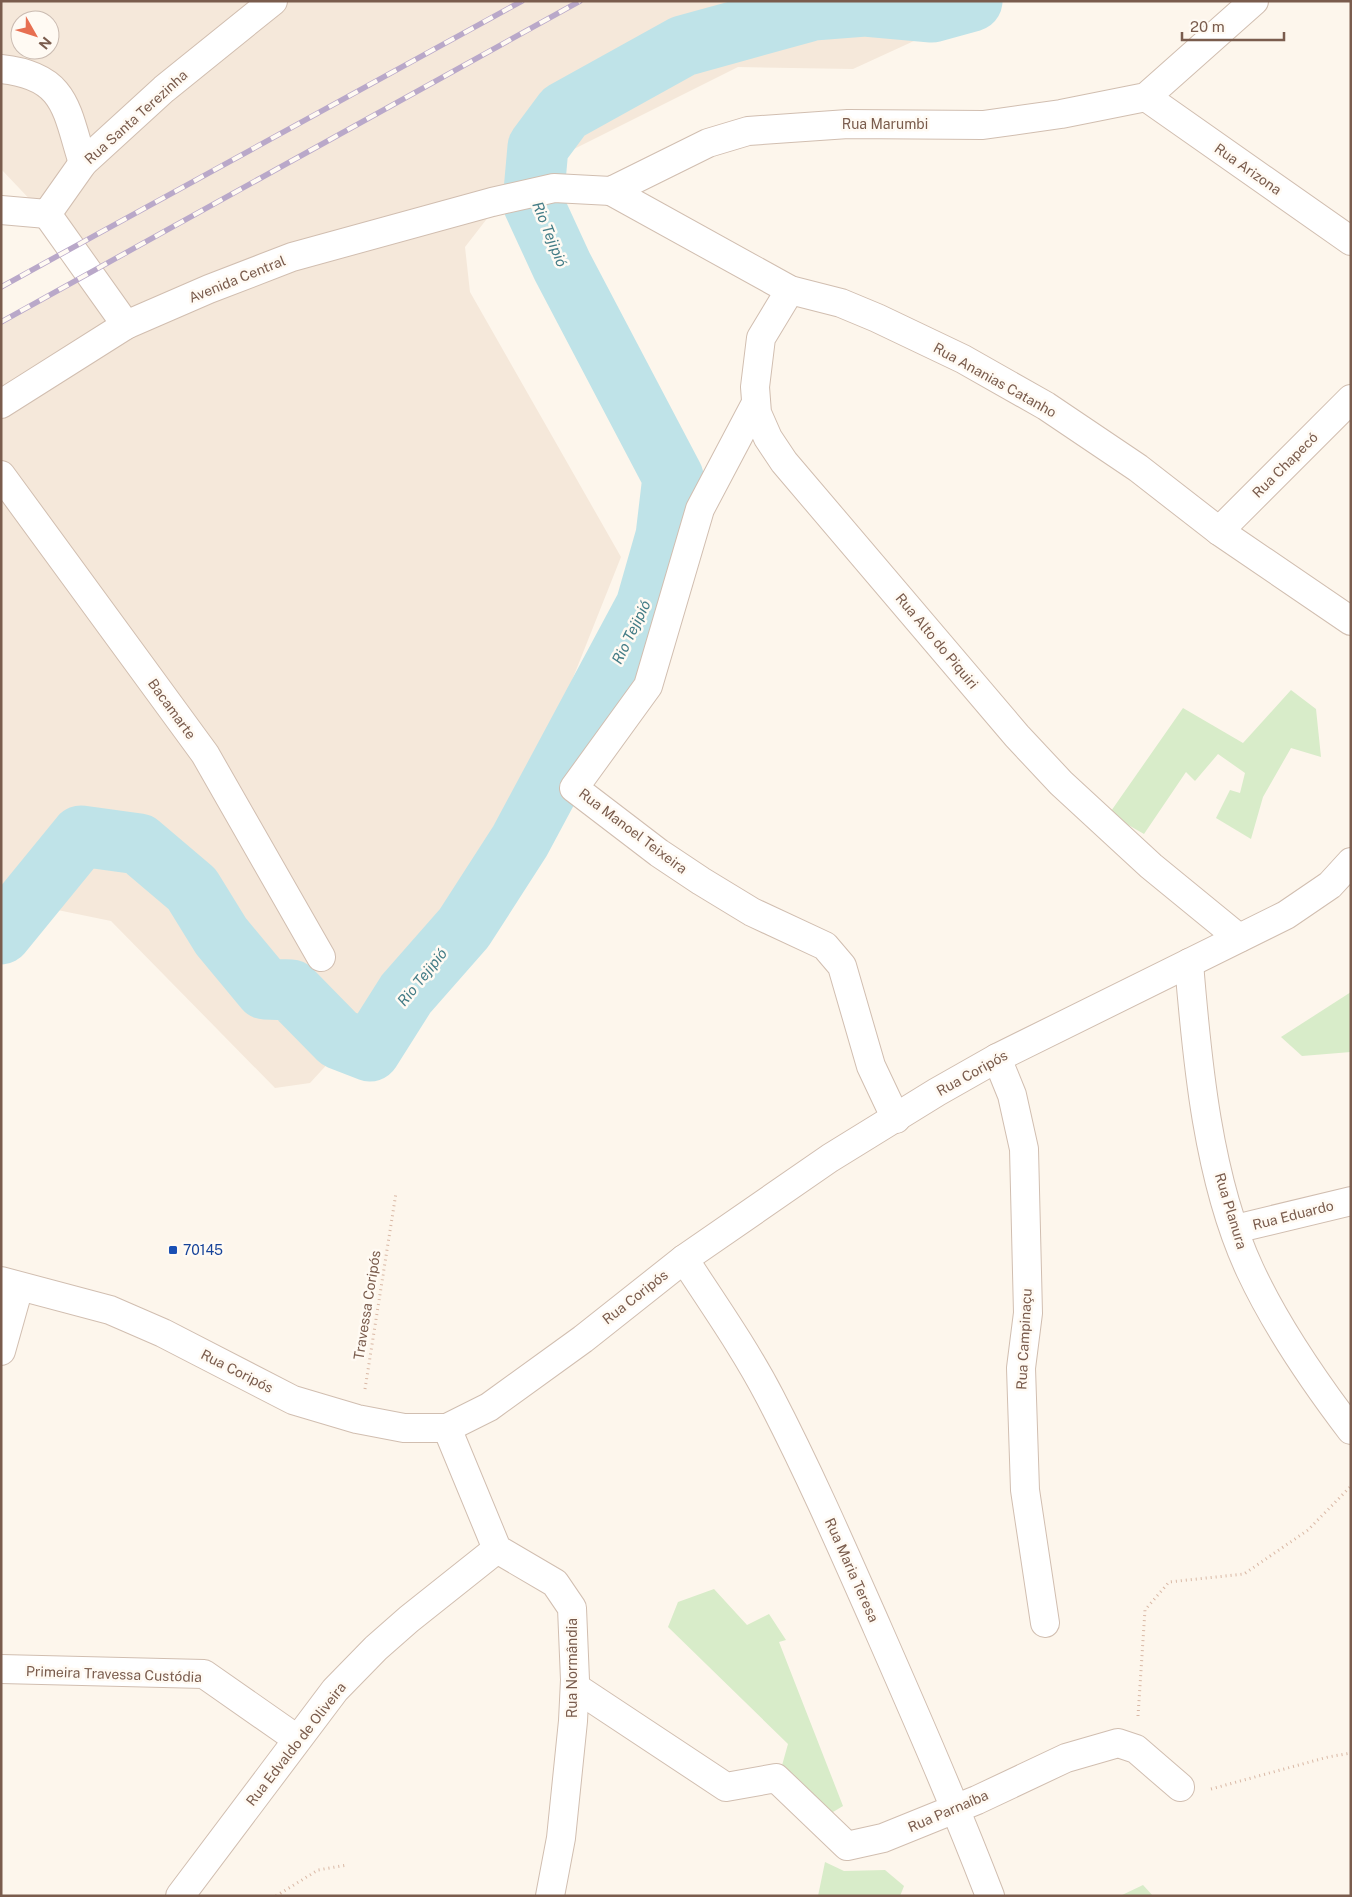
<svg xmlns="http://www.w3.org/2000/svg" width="1352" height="1897" font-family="'Public Sans',sans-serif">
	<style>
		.residential { fill: #f5e8da; fill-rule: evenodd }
		.green { fill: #d8ecc9 }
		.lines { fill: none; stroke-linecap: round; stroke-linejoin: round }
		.river { stroke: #bfe3e8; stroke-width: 61 }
		.minor-casing { stroke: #d1beb0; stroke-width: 30 }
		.path { stroke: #d9b8a5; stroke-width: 3; stroke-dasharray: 1 4; stroke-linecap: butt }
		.minor { stroke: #fff; stroke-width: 28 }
		.rail-casing { stroke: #b9a8c9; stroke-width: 5.5 }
		.rail { stroke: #fffaf3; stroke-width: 4; stroke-dasharray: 11; stroke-linecap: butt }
		.transit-dot { fill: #1a4fb4; stroke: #fffaf3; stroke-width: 2 }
		.labels { text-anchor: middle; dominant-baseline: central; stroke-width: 5; stroke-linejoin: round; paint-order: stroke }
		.street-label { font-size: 14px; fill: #7a5c4d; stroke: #fffaf3 }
		.transit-label { font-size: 14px; fill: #164399; stroke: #fffaf3; text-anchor: start }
		.water-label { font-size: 15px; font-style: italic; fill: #437c86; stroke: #fffaf3 }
	</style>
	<rect width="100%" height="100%" fill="#fdf6ec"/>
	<!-- residential -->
	<path class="residential" d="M 1,1 L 1001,1 L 853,69 L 738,67 L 520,176 L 465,247 L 470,292 L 621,557 L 561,708 L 409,975 L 310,1083 L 275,1088 L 111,921 L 4,899 L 1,902 L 1,323 L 94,267 L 1,169 ZM 20,20 L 50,20 L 50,50 L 20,50 Z"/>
	<!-- green -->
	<g class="green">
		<polygon points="1291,690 1316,709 1321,757 1291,748 1263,797 1251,839 1216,818 1230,790 1240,793 1245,773 1218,754 1195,781 1186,772 1144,834 1109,814 1183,708 1243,743"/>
		<polygon points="1351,992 1351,1052 1302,1056 1281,1037"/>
		<polygon points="714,1589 747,1625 769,1614 786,1640 779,1642 843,1806 828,1815 781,1769 788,1744 668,1627 678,1602"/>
		<polygon points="825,1862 844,1871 885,1870 904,1886 900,1896 818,1896"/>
		<polygon points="1143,1885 1153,1896 1120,1896"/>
	</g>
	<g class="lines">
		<!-- river -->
		<polyline class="river" points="1,934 81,836 139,844 192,889 221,936 265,989 291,990 339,1039 370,1051 406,994 464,928 520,841 646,606 666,536 673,477 562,266 533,203 538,147 564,112 683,46 813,10 865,6 932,12 972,1"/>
		<defs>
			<g id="minor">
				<path d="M 1,69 C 67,76 66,110 83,163"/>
				<polyline points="1146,97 1351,241"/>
				<polyline points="611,191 790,290 841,303 877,318 963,359 1046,406 1138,468 1219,531 1351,621"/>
				<polyline points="1,210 47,214 83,163 164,89 273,1"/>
				<polyline points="47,214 126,325"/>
				<polyline points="790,290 761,338 755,387 757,413 768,438 784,462 1017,736 1061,783 1151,866 1239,938"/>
				<polyline points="756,403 700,509 648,686 574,788 659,853 701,881 752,912 825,946 842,966 871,1066 896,1119"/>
				<polyline points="1,404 126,325 209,289 292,257 492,202 554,188 611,191 708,143 748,131 848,124 983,125 1061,114 1146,97 1254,1"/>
				<polyline points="1,475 205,754 321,957"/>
				<polyline points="1219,531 1351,399"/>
				<path d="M 1189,963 C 1197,1061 1208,1180 1250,1270 C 1276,1326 1313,1380 1351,1430"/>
				<polyline points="997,1058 1012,1095 1024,1149 1028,1313 1021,1368 1025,1490 1045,1623"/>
				<polyline points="1235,1229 1351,1201"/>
				<path d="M 684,1259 C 714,1305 745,1349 770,1397 C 809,1472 843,1550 877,1627 C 916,1716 955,1805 990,1896"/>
				<polyline points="1,1281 110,1310 163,1333 293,1400 357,1419 404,1428 447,1428 489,1407 583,1339 684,1259 830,1158 937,1092 997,1058 1286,915 1330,885 1351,862"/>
				<polyline points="1,1351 19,1287"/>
				<polyline points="447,1428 497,1549 555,1583 572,1608 575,1680 573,1721 561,1838 550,1896"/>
				<polyline points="1,1669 204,1674 297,1739"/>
				<polyline points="575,1687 726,1787 776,1778 847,1846 883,1838 977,1800 1066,1758 1118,1743 1136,1749 1180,1787"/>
				<polyline points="180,1896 335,1690 376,1648 409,1619 497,1549"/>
			</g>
		</defs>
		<!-- minor casing -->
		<use href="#minor" class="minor-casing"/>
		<!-- path -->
		<g class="path">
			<polyline points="365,1389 396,1193"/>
			<polyline points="1138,1716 1145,1610 1169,1582 1244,1574 1308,1530 1351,1486"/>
			<polyline points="1211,1789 1328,1757 1351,1753"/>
			<polyline points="276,1896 318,1870 347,1865"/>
		</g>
		<!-- minor -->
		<use href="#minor" class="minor"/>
		<defs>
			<g id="rail">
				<polyline points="1,287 522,1"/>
				<polyline points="1,322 580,1"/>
			</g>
		</defs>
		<!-- rail casing -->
		<use href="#rail" class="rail-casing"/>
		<!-- rail -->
		<use href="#rail" class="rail"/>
	</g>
	<!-- markers -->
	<rect class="transit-dot" x="168" y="1245" width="10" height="10" rx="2.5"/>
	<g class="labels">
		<!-- street labels -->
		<g class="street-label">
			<text transform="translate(136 117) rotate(-42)">Rua Santa Terezinha</text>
			<text x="885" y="124">Rua Marumbi</text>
			<text transform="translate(1248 169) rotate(35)">Rua Arizona</text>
			<text transform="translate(237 279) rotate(-22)">Avenida Central</text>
			<text transform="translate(995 380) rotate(29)">Rua Ananias Catanho</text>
			<text transform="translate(1285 465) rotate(-45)">Rua Chapecó</text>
			<text transform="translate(937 641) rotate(50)">Rua Alto do Piquiri</text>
			<text transform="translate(172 709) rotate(54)">Bacamarte</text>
			<text transform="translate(633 831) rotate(37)">Rua Manoel Teixeira</text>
			<text transform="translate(972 1073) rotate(-29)">Rua Coripós</text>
			<text transform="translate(1231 1211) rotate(73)">Rua Planura</text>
			<text transform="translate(1293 1215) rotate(-14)">Rua Eduardo</text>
			<text transform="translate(635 1297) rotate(-38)">Rua Coripós</text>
			<text transform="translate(367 1305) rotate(-81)">Travessa Coripós</text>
			<text transform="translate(1024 1339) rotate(-87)">Rua Campinaçu</text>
			<text transform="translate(237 1371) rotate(27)">Rua Coripós</text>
			<text transform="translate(852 1570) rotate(66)">Rua Maria Teresa</text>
			<text transform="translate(572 1668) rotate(-90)">Rua Normândia</text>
			<text transform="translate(114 1674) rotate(2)">Primeira Travessa Custódia</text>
			<text transform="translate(296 1744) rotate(-52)">Rua Edvaldo de Oliveira</text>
			<text transform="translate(948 1811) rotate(-23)">Rua Parnaíba</text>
		</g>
		<!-- transit labels -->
		<g class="transit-label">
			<text x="183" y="1250">70145</text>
		</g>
		<!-- water labels -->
		<g class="water-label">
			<text transform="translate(550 234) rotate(68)">Rio Tejipió</text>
			<text transform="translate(631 632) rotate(-64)">Rio Tejipió</text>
			<text transform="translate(422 977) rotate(-51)">Rio Tejipió</text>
		</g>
	</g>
	<!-- border -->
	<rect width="1352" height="1897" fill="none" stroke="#7a5c4d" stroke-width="5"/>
	<!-- north arrow -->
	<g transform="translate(35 35) rotate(129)"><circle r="24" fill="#fffaf3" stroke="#cabbb1"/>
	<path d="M0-4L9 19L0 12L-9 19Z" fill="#e76f51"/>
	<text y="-8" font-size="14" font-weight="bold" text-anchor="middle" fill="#7a5c4d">N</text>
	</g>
	<!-- scale -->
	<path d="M1182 32v8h102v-8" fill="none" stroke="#7a5c4d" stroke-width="2.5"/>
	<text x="1190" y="32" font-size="15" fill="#7a5c4d" stroke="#fffaf3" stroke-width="4" paint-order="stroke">20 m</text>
</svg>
